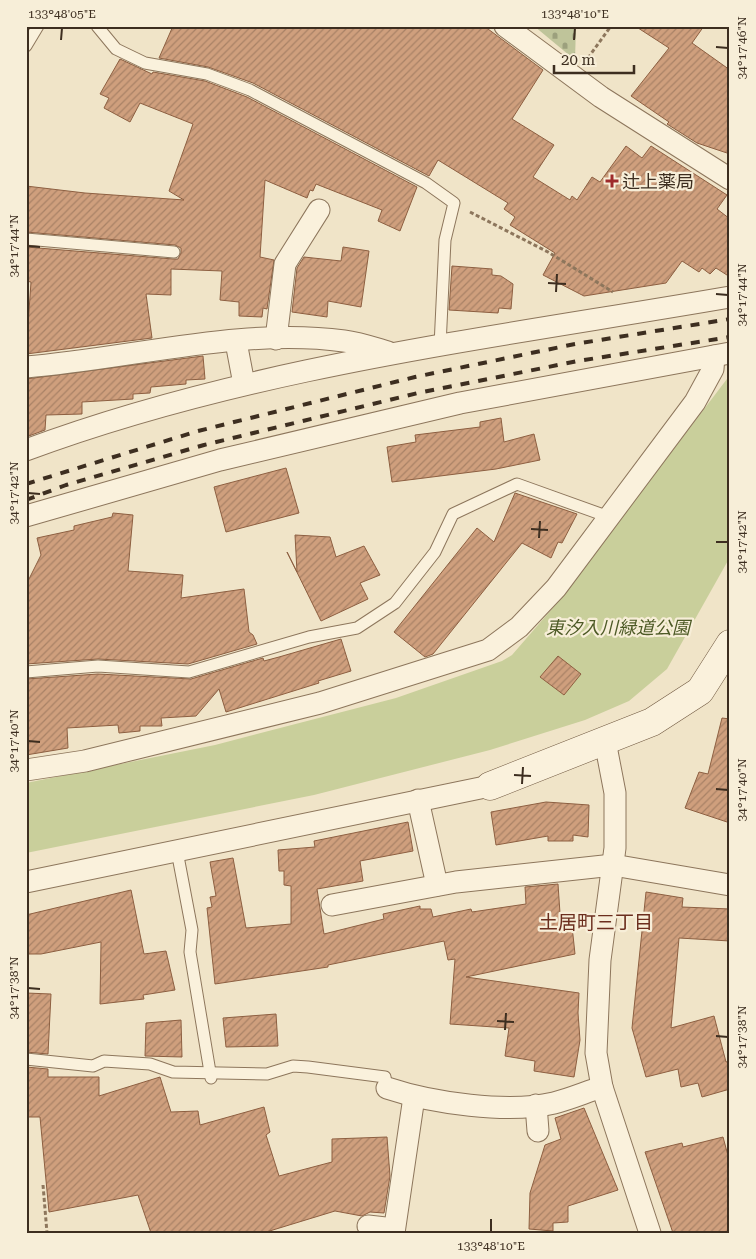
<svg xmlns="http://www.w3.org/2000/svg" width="756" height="1259" font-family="'Roboto Serif','Noto Sans JP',serif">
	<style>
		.cemetery { fill: url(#cemetery-stones) }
		.park { fill: #c9cf9b }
		.building { fill: url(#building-hatch); stroke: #8d5f41 }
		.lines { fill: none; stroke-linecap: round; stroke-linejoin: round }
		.lane-casing { stroke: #8d765c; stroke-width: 13 }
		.street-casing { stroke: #8d765c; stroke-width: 23 }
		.secondary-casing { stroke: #6f573f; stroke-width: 29 }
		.path { stroke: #8d765c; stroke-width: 3; stroke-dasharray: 4 2.5; stroke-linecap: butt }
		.lane { stroke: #faf1dc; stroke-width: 11 }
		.street { stroke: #faf1dc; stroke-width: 21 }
		.secondary { stroke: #faf1dc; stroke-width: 28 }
		.rail { stroke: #3d2e20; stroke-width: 4; stroke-dasharray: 9 9; stroke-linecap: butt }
		.ticks { fill: none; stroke: #3d2e20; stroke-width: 2 }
		.poi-dot { fill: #9e2a2b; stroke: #f7eed8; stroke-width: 2 }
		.labels { text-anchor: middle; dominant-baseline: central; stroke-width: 4.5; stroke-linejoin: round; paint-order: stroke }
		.poi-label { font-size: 18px; fill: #3d2e20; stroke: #f7eed8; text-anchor: start }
		.park-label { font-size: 18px; font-style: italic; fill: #4d5a26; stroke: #f7eed8 }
		.neighbourhood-label { font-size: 19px; fill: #6b2e1e; stroke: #f7eed8 }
		.neatline { fill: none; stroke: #3d2e20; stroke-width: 2 }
		.ticks-label { font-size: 12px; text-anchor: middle; fill: #3d2e20 }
	</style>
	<defs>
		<pattern id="cemetery-stones" width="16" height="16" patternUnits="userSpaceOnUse" patternTransform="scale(1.25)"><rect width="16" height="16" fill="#bfc49a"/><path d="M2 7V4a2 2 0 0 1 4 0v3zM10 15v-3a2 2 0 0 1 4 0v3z" fill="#9ca07d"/></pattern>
		<pattern id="building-hatch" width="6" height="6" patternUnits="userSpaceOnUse" patternTransform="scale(1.25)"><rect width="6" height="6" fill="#cf9f7d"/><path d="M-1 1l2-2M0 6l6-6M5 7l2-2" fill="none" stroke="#a98266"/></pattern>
	</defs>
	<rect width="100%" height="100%" fill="#f0e4c8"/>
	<!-- cemetery -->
	<polygon class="cemetery" points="534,26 576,26 575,60"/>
	<!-- park -->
	<polygon class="park" points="730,375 730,557 667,669 629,701 585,720 490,750 314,795 26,853 26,783 215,745 396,698 502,661 512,655 551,610"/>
	<!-- building -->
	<g class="building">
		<polygon points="173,26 484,26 543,70 512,119 554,145 533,177 570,200 572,196 577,200 592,177 600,182 626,146 642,158 651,146 727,195 717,209 730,219 730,277 716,268 710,274 702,268 699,272 682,261 666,283 584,296 543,275 555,253 510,225 515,217 504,209 508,203 438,160 429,176 253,83 208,67 159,58"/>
		<polygon points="635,26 704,26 692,43 730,70 730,154 697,143 667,124 669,122 631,96 669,48"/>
		<polygon points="120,59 152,74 153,72 205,81 247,97 417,187 400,231 378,221 382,210 316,184 313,191 310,190 307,198 265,180 260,257 274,260 267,309 263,308 262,317 239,316 239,302 220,300 222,271 171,269 171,295 146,294 152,338 26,354 31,282 26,281 26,247 173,259 178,259 181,253 181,248 175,245 26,232 26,186 85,193 184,200 169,191 193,124 140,103 130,122 104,108 109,98 100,94"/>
		<polygon points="343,247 369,251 361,307 328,301 327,317 292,312 297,268 304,257 341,261"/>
		<polygon points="452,266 492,269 492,275 501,276 513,284 511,309 499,308 498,313 449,310"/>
		<polygon points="203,356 205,379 186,380 186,384 151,387 150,393 133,394 133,399 82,402 82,414 46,415 45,430 26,437 26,379"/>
		<polygon points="501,418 504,442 534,434 540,460 496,469 392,482 387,447 416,442 415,435 480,427 480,422"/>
		<polygon points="286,468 299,513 226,532 214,487"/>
		<polygon points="515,493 577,514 562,543 558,542 551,558 522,543 433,654 425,657 394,632 477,528 494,542"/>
		<polygon points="113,513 133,515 128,571 183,575 181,598 244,589 249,632 253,635 257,644 188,664 98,659 26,664 26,585 41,555 37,538 74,530 74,526 112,517"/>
		<polygon points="295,535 330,537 336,557 364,546 380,575 360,583 368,599 321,621 287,552 297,572"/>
		<polygon points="341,639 351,671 318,681 319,683 226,712 219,689 196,716 161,718 162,726 140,726 140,731 119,733 118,725 67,728 68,748 26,755 26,679 98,674 191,679 263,658 264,661 279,657"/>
		<polygon points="558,656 581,674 564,695 540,677"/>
		<polygon points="722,718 730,719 730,823 685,808 699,772 708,774"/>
		<polygon points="546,802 589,805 588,837 573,835 573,841 548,841 548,836 496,845 491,812"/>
		<polygon points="408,822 413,851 360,861 363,881 317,889 324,934 384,919 383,914 420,906 420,909 431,909 433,917 471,909 472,912 526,904 525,887 558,884 561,928 572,926 575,954 466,977 579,993 578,1013 580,1040 574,1077 534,1071 535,1061 505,1056 509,1028 450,1024 455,959 448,960 444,941 328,965 328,967 215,984 207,908 212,907 210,897 216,896 210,862 233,858 246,928 291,924 291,886 284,885 284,871 279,871 278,850 315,847 314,841"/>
		<polygon points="131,890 144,954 166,951 175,990 143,995 144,999 100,1004 101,942 41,954 26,954 26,915"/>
		<polygon points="646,892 683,898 682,907 730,909 730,941 679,938 671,1028 714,1016 726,1062 730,1061 730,1089 702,1097 698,1083 681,1087 678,1069 646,1077 632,1028"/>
		<polygon points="26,993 51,994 48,1054 26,1052"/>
		<polygon points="276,1014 278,1046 226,1047 223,1018"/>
		<polygon points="181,1020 182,1057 145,1056 146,1023"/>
		<polygon points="26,1067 48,1069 48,1077 99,1077 99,1096 160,1077 171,1112 198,1111 200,1125 264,1107 270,1132 266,1135 279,1176 332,1162 332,1139 387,1137 390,1176 384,1213 370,1212 362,1216 335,1211 263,1233 151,1233 138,1195 49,1212 40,1117 26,1117"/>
		<polygon points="584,1108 618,1190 568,1206 568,1222 553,1223 553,1231 529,1229 530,1193 545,1145 561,1139 555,1118"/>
		<polygon points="723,1137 730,1163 730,1233 673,1233 645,1152 682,1143 683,1147"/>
	</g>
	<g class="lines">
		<defs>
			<g id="lane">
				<polyline points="97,26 116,49 145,63 207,74 250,90 426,183 454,203 445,240 440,346"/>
				<polyline points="26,46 38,26"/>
				<polyline points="26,239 174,252"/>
				<polyline points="26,672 98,666 189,672 309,637 357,628 395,603 435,552 453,514 517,484 609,517"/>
				<polyline points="177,851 192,930 190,952 211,1078"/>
				<polyline points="26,1059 93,1066 104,1061 150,1064 173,1072 267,1074 293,1066 308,1067 385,1077 387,1088"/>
			</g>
			<g id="street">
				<polyline points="505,26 601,97 730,179"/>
				<polyline points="276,339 285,264 319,210"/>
				<polyline points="236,342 244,384"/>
				<path d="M 26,367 C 129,359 241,327 344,341 C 359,343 374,348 388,352"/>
				<path d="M 26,450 C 252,366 493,338 730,297"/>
				<polyline points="26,516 220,460 460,403 730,353"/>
				<polyline points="605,741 615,793 615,848 600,960 596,1053 602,1087 650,1233"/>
				<polyline points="26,770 85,761 320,703 488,650 519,627 556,588 695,402 713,369 714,356"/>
				<polyline points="418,800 437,885"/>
				<polyline points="26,882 490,786"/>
				<polyline points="332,905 456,882 613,865 730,885"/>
				<path d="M 387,1088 C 432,1103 508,1114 554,1103 C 570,1099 586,1092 602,1087"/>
				<polyline points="536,1105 538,1131"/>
				<polyline points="368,1226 394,1229"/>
				<polyline points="394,1233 414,1097"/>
			</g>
			<polyline id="secondary" points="490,786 652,722 700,691 730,644"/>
		</defs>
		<!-- lane casing -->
		<use href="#lane" class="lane-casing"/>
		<!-- street casing -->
		<use href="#street" class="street-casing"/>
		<!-- secondary casing -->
		<use href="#secondary" class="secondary-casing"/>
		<!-- path -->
		<g class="path">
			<polyline points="588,58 611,26"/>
			<polyline points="470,212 548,252 613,292"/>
			<polyline points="43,1185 47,1233"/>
		</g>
		<!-- lane -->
		<use href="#lane" class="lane"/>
		<!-- street -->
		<use href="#street" class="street"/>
		<!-- secondary -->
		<use href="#secondary" class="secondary"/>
		<!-- rail -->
		<g class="rail">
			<polyline points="26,484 198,431 415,377 575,344 730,319"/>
			<polyline points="26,500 66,485 204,445 418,393 578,361 730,337"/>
		</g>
	</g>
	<!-- ticks -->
	<path class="ticks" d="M 61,40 L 62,28M 574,40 L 575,28M 716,47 L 728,48M 28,246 L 40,247M 548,283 L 566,284M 556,292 L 557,274M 716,294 L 728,295M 28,493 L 40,494M 531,529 L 548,530M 539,538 L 540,521M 716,542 L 728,542M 28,741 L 40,742M 514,775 L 531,776M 522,784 L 523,767M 716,789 L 728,790M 28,988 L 40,989M 497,1021 L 514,1022M 505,1030 L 506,1013M 716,1036 L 728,1037M 491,1232 L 491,1219"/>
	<!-- markers -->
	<path class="poi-dot" d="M609.5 173.5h5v5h5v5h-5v5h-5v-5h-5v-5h5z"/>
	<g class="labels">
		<!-- poi labels -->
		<g class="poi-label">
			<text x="622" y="181">辻上薬局</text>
		</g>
		<!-- park labels -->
		<g class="park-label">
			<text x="618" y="627">東汐入川緑道公園</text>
		</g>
		<!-- neighbourhood labels -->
		<g class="neighbourhood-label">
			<text x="596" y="922">土居町三丁目</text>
		</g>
	</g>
	<!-- border -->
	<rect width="756" height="1259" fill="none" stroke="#f7eed8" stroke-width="55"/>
	<!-- scale -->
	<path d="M554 65v8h80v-8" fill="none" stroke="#3d2e20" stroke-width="2.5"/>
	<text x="561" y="65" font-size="15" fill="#3d2e20" stroke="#f7eed8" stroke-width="4" paint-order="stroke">20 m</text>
	<rect x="28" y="28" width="700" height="1204" class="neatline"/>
	<g class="ticks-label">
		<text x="62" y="18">133°48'05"E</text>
		<text x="575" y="18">133°48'10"E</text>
		<text transform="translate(742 48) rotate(-90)" y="4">34°17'46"N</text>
		<text transform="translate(14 246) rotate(-90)" y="4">34°17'44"N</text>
		<text transform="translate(742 295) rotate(-90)" y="4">34°17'44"N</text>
		<text transform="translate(14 493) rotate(-90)" y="4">34°17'42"N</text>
		<text transform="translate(742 542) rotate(-90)" y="4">34°17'42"N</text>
		<text transform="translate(14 741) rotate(-90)" y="4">34°17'40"N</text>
		<text transform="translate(742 790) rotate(-90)" y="4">34°17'40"N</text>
		<text transform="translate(14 988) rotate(-90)" y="4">34°17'38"N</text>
		<text transform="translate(742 1037) rotate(-90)" y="4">34°17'38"N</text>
		<text x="491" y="1250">133°48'10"E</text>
	</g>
</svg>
